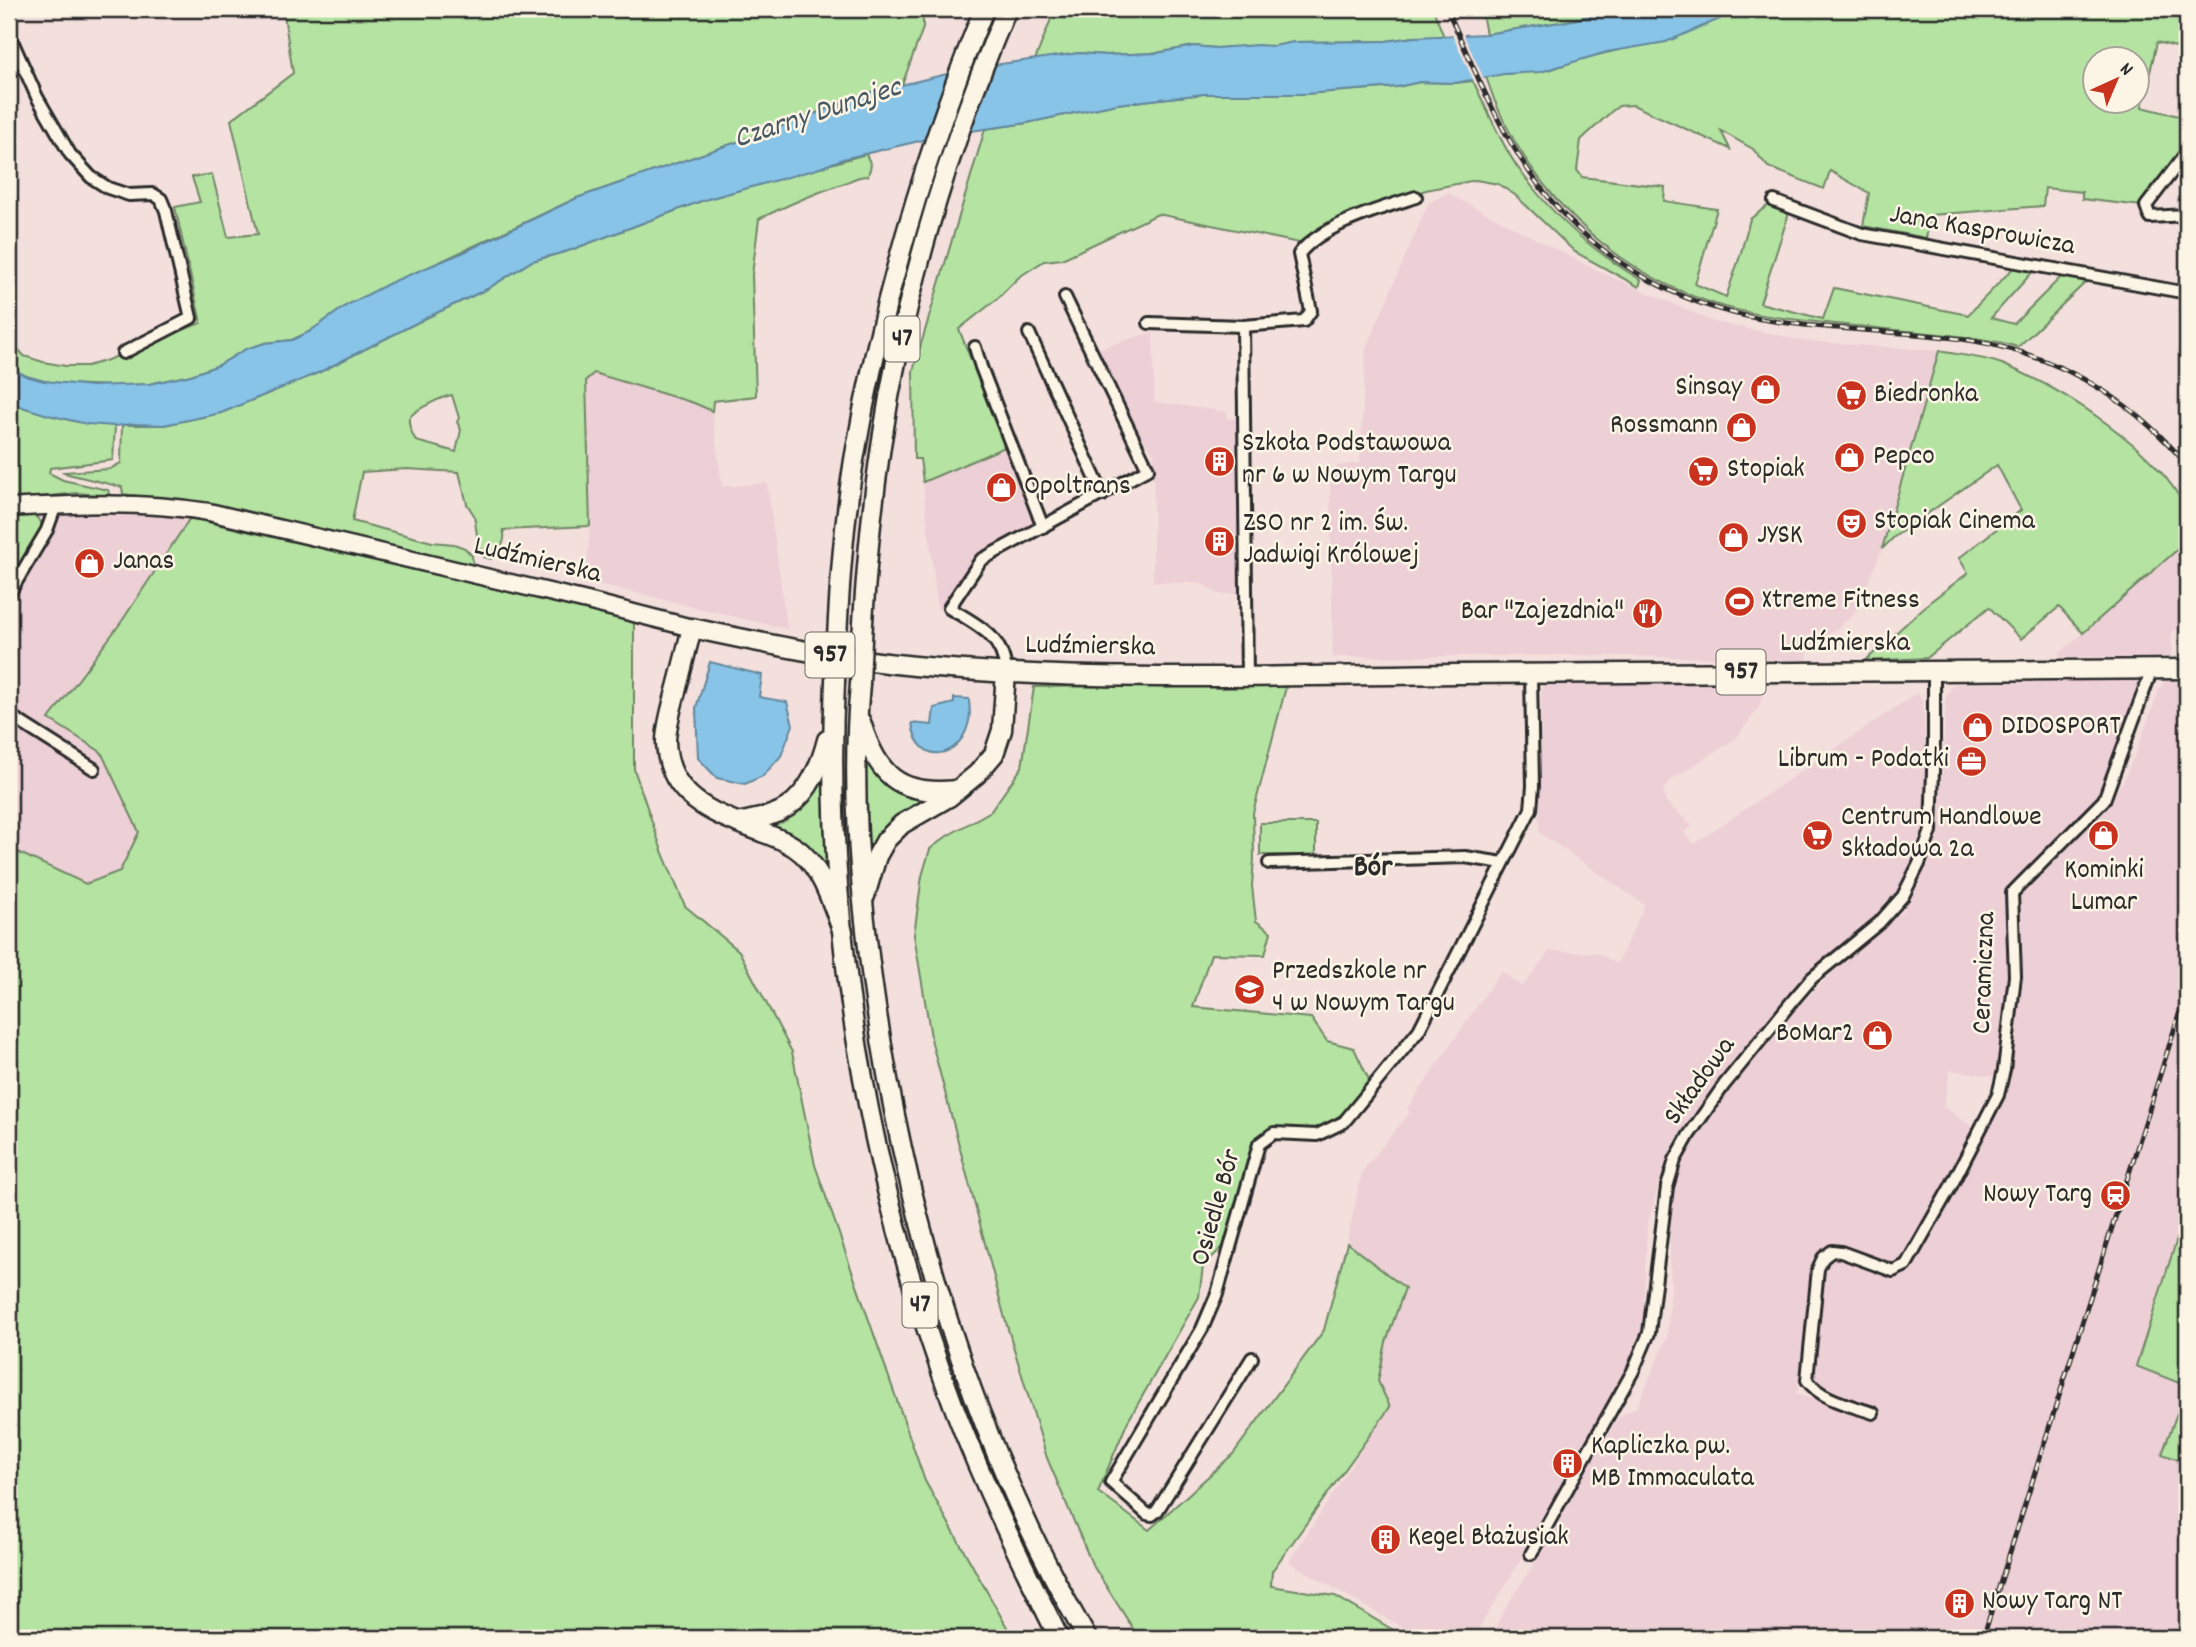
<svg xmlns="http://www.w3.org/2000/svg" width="2196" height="1647" font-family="Dekko,sans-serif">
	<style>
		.built { fill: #edcfd6 }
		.green { fill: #b4e3a2; stroke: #708766; stroke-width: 2; fill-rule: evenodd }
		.water { fill: #88c4e7; stroke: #63879c; stroke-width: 2 }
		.pier { fill: #f3dfdc }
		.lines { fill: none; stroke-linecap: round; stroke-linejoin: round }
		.minor-casing { stroke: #2b2b2b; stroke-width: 16 }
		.secondary-casing { stroke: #2b2b2b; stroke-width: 21 }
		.primary-casing { stroke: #2b2b2b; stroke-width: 23 }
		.minor { stroke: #fcf5e5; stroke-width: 10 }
		.secondary { stroke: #fcf5e5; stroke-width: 16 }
		.primary { stroke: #fcf5e5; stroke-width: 18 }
		.rail-casing { stroke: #2b2b2b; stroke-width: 5 }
		.rail { stroke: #fcf5e5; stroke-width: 2.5; stroke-dasharray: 8; stroke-linecap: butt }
		.primary-bridge-casing { stroke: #2b2b2b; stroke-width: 23; stroke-linecap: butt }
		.primary-bridge { stroke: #fcf5e5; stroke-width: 18 }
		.labels { text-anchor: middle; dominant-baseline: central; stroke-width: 5; stroke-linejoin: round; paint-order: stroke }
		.shield { fill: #fcf5e5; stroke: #6a6863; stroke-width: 2 }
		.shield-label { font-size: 26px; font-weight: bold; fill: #2b2b2b }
		.street-label { font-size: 28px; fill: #2b2b2b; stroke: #fcf5e5 }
		.poi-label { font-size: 28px; fill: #2b2b2b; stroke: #fcf5e5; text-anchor: start }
		.water-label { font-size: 30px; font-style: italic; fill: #475963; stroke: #fcf5e5 }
		.neighbourhood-label { font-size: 30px; font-weight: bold; fill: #2b2b2b; stroke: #fcf5e5 }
	</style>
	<rect width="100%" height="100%" fill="#f3dfdc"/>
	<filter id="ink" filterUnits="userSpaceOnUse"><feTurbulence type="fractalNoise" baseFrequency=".0143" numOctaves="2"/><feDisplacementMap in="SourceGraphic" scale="14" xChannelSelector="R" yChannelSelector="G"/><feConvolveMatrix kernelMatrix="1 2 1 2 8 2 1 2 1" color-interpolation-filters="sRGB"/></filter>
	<g filter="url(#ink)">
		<!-- built -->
		<g class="built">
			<polygon points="1447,193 1600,272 1714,322 1804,341 1939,351 1882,549 1854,615 1808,650 1807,660 1580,655 1333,657 1330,479 1338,466 1360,463 1366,348 1428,204"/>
			<polygon points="1153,332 1154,402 1227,412 1228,419 1241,418 1240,594 1218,594 1200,583 1153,582 1154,453 1126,417 1095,350"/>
			<polygon points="593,373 694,403 712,412 722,487 767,483 787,629 586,581 590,526 586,380"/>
			<polygon points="1005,447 1037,525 982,552 938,611 923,482"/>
			<polygon points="106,514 174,515 190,518 122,621 49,719 101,752 139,832 119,871 86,884 9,848 9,581 41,529 41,522 35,516"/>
			<polygon points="2187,541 2187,629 2172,630 2171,657 2059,657 2059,654"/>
			<polygon points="1542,678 1678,678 1768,682 1758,709 1735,739 1672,779 1663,791 1666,802 1693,826 1683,832 1694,844 1917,693 1922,701 1924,719 1927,798 1919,848 1906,879 1878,916 1809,973 1786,996 1718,1080 1673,1144 1659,1183 1647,1227 1642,1334 1586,1446 1531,1543 1473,1638 1421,1638 1289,1562 1389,1407 1378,1381 1386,1342 1405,1288 1347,1243 1362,1172 1410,1112 1407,1109 1501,971 1522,987 1550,951 1597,953 1617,964 1645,905 1539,832"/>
			<polygon points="2142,679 2095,802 2005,890 2010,973 1997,1077 1950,1070 1943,1107 1973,1127 1911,1246 1897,1264 1887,1266 1859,1251 1834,1243 1820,1250 1812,1276 1797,1394 1810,1399 1823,1285 1829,1262 1838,1258 1896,1277 1911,1267 1944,1211 2006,1092 2022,978 2017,928 2018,894 2096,815 2122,784 2136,753 2160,688 2166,679 2187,680 2187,1125 2181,1139 2187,1142 2187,1208 2136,1366 2187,1386 2162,1454 2187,1463 2187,1638 1490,1638 1506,1607 1549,1541 1590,1463 1619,1417 1637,1407 1667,1338 1671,1291 1669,1210 1682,1161 1717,1107 1783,1022 1836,969 1903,911 1920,881 1939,832 1946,696 1954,684"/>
		</g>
		<!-- green -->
		<g class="green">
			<polygon points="283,9 923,9 923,28 902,85 872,92 777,128 577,198 347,305 309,332 292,340 265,343 246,349 219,365 191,375 149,384 113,386 67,384 44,381 26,376 9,367 9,338 24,356 43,362 66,366 87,366 105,361 201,323 175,207 200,202 192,177 212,174 228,237 258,234 231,120 293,73"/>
			<polygon points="1055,9 1433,9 1444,37 1414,37 1386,41 1295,42 1274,46 1216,48 1194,46 1157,53 1106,55 1079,53 1035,60"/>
			<polygon points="1481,9 1616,9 1573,20 1486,34"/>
			<path d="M 1743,9 L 2187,9 L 2187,50 L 2157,42 L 2142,107 L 2187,118 L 2187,144 L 2142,206 L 2082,199 L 2082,192 L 2045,188 L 2043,206 L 1931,215 L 1926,238 L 1863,226 L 1869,193 L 1830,171 L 1824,189 L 1768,167 L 1753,149 L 1721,131 L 1730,149 L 1633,105 L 1619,106 L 1612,111 L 1581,140 L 1577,170 L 1582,177 L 1665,187 L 1664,201 L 1717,209 L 1695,284 L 1726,297 L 1740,256 L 1750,219 L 1770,204 L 1789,213 L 1760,303 L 1823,319 L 1834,288 L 1968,315 L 2017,264 L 2037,267 L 1991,318 L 2014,324 L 2064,274 L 2088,280 L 2018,347 C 1986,338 1952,335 1919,332 C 1866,327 1813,323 1761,315 C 1635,295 1525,198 1486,77 L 1500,74 L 1549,70 L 1580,59 L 1635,46 ZM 2094,60 L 2136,60 L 2136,102 L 2094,102 Z"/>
			<path d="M 1473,81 C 1487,109 1503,148 1521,172 C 1554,218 1593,251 1641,280 L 1639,287 L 1575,252 L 1515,195 L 1498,184 L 1476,180 L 1426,190 L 1388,203 L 1350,217 L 1299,243 L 1158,214 L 1062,259 L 1044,261 L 1019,277 L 997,299 L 959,329 L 1005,447 L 923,482 L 920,459 L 914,459 L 913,371 L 985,129 L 1027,123 L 1116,104 L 1204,94 L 1304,94 L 1397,87 L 1420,82 L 1455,83 Z"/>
			<path d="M 866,154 L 871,165 L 868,176 C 855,176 854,180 842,184 C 813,194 787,205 759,219 L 752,275 L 756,396 L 713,401 L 712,411 L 694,403 L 594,373 L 586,380 L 590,526 L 503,530 C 507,540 500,553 491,559 L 484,557 L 479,548 L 474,515 L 467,504 L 459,472 L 406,469 L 362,472 L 352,521 L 432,542 L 454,544 L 465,548 L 472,556 L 473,565 L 214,506 L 123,494 L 122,487 L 68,474 L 64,472 L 110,469 L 121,463 L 122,425 L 164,425 L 221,413 L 233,408 L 320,372 L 428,317 L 487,289 L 532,261 L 568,251 L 704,200 ZM 452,395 L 459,418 L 457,422 L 461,430 L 456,452 L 416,441 C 413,435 408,427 409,419 C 411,411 444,396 452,395 Z"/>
			<path d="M 1939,351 C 1959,355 1983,357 2002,364 C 2063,389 2157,448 2186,509 C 2190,518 2187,532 2187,541 L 2083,633 L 2059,607 L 2021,639 L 1989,607 L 1927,658 L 1865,661 L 1931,601 L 1968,573 L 1959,558 L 2021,510 L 1997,465 L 1894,537 L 1882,549 Z"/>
			<polygon points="9,403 74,421 115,426 113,460 50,468 49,473 63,480 108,490 110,496 78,493 9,500"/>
			<polygon points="35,516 41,522 41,529 9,581 9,517"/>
			<polygon points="190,518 634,621 634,769 662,851 685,906 739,951 792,1052 815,1165 925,1481 1013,1638 9,1638 9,848 86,884 120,871 139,832 101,752 49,719 122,621"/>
			<polygon points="1114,686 1286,687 1253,813 1254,858 1252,886 1256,921 1271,932 1265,955 1211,954 1193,1007 1311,1018 1327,1041 1354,1048 1370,1082 1343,1113 1319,1130 1273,1129 1256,1139 1229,1241 1203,1266 1199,1297 1127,1423 1098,1492 1149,1530 1233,1454 1324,1330 1347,1243 1405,1288 1386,1342 1378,1381 1390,1407 1272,1571 1271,1586 1335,1596 1407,1638 1139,1638 1092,1564 1047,1458 1005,1319 932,1043 914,935 922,876 930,849 947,836 991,811 1022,767 1034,687"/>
			<polygon points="864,744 888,783 899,793 932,799 914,807 887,826 875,845 867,845"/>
			<path d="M 824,775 L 833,881 L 762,825 C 790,811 808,804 824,775 Z"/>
			<rect x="1260" y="823" width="56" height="32"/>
			<polygon points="2187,1208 2187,1463 2162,1454 2187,1386 2136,1366"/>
		</g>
		<!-- water -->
		<g class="water">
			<polygon points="1616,9 1743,9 1666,42 1607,52 1540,72 1504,74 1455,83 1420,82 1397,87 1304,94 1204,94 1117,104 1027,123 949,134 843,159 817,169 704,200 568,251 532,261 487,289 428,317 320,372 221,413 164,425 133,424 115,426 87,424 48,415 9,403 9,367 26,376 44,381 92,386 149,384 191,375 219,365 246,349 265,343 292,340 309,332 347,305 392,282 462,253 577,198 777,128 872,92 972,68 1079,53 1106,55 1157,53 1194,46 1216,48 1257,45 1274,46 1294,42 1386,41 1414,37 1486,34 1573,20"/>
			<polygon points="710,662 762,675 759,697 787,702 793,725 781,756 763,776 745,784 717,778 698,758 696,708"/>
			<path d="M 954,698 L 969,699 C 969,706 971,714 969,721 C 961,759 918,768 912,723 L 932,725 L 934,708 L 954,703 Z"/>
		</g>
		<!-- pier -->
		<g class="pier">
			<polygon points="1462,31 1485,81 1475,84 1451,32"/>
			<polygon points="997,61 970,135 922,144 949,70 972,65 954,117 974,65"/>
		</g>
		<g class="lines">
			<defs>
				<g id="minor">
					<polyline points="9,34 37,97 70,154 91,177 108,188 129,195 153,194 161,199 166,211 191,318 123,353"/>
					<polyline points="2187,152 2146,206 2150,217 2187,215"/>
					<polyline points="1774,201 1862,234 2187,293"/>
					<path d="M 1149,323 L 1243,326 L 1304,321 L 1311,311 L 1299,254 C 1321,225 1382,208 1416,197"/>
					<polyline points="1243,326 1247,676"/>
					<polyline points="1029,333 1103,495"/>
					<polyline points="975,347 981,367 1043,527"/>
					<polyline points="9,594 47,530 56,505"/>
					<path d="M 1006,672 C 1003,636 978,625 949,608 L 981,560 L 1148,469 L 1065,297"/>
					<polyline points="9,715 94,769"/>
					<polyline points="1269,863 1465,857 1503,863"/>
					<polyline points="1252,1358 1157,1511 1152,1515 1147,1514 1111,1482 1202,1329 1217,1294 1259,1144 1274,1133 1317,1135 1344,1122 1419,1030 1531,809 1533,786 1531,674"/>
					<path d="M 1873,1413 C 1850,1405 1821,1400 1807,1380 L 1818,1269 L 1823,1258 L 1832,1251 L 1841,1252 L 1893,1271 L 1906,1265 L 1951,1186 L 1998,1095 L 2004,1070 L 2015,976 L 2012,893 L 2104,800 L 2152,669"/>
					<polyline points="1531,1554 1633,1371 1649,1333 1667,1187 1675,1160 1689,1135 1724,1085 1794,999 1812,978 1879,923 1903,896 1919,864 1931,831 1934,741 1934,671"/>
				</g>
				<path id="secondary" d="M 9,508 C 77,504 142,501 209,512 L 587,601 L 692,628"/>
				<g id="primary">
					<path d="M 835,682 C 823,923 869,1181 954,1407 C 984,1486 1021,1562 1059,1638"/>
					<path d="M 860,684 C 851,782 859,881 872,979 C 903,1207 971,1438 1087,1638"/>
					<path d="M 861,722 C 877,775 899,796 956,790"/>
					<path d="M 738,823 C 749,820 760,819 771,815 C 804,805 819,771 827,740"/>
					<polyline points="865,896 877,856 886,840 902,824 949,797 977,774 994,754 1002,730 1006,672"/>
					<path d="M 843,932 C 832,904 824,874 802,853 C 791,843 777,838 764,833 C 719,815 668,801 666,742 C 666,727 671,711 675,695 C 681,673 686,651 692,628 C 766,644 839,659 915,666 C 1094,683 1276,676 1457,674 C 1700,672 1944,672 2187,669"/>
				</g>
			</defs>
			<!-- minor casing -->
			<use href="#minor" class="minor-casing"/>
			<!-- secondary casing -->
			<use href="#secondary" class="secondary-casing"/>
			<!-- primary casing -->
			<use href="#primary" class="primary-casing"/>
			<!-- minor -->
			<use href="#minor" class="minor"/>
			<!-- secondary -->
			<use href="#secondary" class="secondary"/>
			<!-- primary -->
			<use href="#primary" class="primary"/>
			<defs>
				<g id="rail">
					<path d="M 1447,9 C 1480,81 1508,156 1564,215 C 1612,265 1678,302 1746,316 C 1792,326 1841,328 1888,332 C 1925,335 1962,337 1998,346 C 2073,364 2138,406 2187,465"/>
					<polyline points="1983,1638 2187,989"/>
				</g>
			</defs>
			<!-- rail casing -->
			<use href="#rail" class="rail-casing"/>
			<!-- rail -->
			<use href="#rail" class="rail"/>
			<defs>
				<g id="primary-bridge">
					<path d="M 835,682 C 838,608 842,534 854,460 C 880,306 925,154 984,9"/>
					<path d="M 860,684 C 863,604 869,525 881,446 C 903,297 948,148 1007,9"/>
				</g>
			</defs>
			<!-- primary-bridge casing -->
			<use href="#primary-bridge" class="primary-bridge-casing"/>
			<!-- primary-bridge -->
			<use href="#primary-bridge" class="primary-bridge"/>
		</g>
	</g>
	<!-- icons -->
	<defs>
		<symbol id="shop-disc" viewBox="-11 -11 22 22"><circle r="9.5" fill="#c8321e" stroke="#fcf5e5"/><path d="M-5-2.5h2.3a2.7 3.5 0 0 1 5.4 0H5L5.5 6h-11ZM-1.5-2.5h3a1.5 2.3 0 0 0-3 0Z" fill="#fff"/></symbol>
		<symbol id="supermarket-disc" viewBox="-11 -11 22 22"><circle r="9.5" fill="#c8321e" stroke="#fcf5e5"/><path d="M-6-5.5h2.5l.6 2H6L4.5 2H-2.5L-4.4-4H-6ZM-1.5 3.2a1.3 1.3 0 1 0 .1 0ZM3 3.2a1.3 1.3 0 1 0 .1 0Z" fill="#fff"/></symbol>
		<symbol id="building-disc" viewBox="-11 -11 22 22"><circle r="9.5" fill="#c8321e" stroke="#fcf5e5"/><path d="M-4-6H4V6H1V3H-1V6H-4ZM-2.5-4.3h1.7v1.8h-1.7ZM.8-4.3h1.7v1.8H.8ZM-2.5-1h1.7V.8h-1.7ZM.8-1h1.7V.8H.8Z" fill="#fff"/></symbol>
		<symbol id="theatre-disc" viewBox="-11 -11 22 22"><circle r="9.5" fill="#c8321e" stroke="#fcf5e5"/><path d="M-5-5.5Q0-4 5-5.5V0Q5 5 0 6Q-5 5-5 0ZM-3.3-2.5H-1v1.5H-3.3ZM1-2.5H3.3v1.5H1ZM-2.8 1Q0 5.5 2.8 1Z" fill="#fff"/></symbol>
		<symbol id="stadium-disc" viewBox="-11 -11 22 22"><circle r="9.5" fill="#c8321e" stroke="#fcf5e5"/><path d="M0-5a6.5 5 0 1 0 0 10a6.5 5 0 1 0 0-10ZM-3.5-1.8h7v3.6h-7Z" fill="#fff"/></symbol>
		<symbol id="restaurant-disc" viewBox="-11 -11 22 22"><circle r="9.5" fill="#c8321e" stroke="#fcf5e5"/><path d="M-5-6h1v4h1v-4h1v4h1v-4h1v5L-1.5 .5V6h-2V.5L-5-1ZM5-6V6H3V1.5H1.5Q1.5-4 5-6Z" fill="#fff"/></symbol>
		<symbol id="office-disc" viewBox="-11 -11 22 22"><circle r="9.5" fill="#c8321e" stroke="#fcf5e5"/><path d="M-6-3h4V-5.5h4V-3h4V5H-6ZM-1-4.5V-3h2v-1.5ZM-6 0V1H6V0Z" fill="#fff"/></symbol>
		<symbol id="school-disc" viewBox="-11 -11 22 22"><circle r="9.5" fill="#c8321e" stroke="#fcf5e5"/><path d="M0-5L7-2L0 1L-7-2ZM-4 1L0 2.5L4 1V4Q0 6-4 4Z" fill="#fff"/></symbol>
		<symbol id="station-disc" viewBox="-11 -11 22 22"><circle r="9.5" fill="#c8321e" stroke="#fcf5e5"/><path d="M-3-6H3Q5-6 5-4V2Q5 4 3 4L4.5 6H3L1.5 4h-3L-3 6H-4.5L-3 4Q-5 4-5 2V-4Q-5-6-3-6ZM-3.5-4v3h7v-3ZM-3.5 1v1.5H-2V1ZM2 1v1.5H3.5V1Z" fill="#fff"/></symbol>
	</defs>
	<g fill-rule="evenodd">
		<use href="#shop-disc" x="1748" y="372" width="35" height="35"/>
		<use href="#supermarket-disc" x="1834" y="378" width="35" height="35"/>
		<use href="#shop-disc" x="1724" y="410" width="35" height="35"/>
		<use href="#shop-disc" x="1832" y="440" width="35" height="35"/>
		<use href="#building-disc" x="1202" y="444" width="35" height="35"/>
		<use href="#supermarket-disc" x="1686" y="454" width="35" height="35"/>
		<use href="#shop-disc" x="984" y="470" width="35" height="35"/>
		<use href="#theatre-disc" x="1834" y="506" width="35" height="35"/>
		<use href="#shop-disc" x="1716" y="520" width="35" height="35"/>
		<use href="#building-disc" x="1202" y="524" width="35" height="35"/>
		<use href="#shop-disc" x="72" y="546" width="35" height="35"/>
		<use href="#stadium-disc" x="1722" y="584" width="35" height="35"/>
		<use href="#restaurant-disc" x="1630" y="596" width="35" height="35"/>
		<use href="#shop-disc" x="1960" y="710" width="35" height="35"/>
		<use href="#office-disc" x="1954" y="744" width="35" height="35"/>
		<use href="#supermarket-disc" x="1800" y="818" width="35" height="35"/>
		<use href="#shop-disc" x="2086" y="818" width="35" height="35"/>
		<use href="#school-disc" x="1232" y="972" width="35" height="35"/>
		<use href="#shop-disc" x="1860" y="1018" width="35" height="35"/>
		<use href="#station-disc" x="2098" y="1178" width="35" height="35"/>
		<use href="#building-disc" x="1550" y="1446" width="35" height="35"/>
		<use href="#building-disc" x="1368" y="1522" width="35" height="35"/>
		<use href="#building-disc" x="1942" y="1586" width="35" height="35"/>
	</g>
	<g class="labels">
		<!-- shield labels -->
		<g class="shield">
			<rect x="884.5" y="316.5" width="35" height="45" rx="5"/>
			<rect x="805.5" y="632.5" width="49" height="45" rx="5"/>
			<rect x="1716.5" y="649.5" width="49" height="45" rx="5"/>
			<rect x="902.5" y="1282.5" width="35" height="45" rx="5"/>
		</g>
		<g class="shield-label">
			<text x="902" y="339">47</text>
			<text x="830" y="655">957</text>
			<text x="1741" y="672">957</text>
			<text x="920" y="1305">47</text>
		</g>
		<!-- street labels -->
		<g class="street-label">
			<text transform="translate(1982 232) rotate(10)">Jana Kasprowicza</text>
			<text transform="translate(537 562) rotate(13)">Ludźmierska</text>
			<text x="1845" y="645">Ludźmierska</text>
			<text transform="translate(1090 648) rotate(1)">Ludźmierska</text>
			<text transform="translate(1986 973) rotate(-88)">Ceramiczna</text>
			<text transform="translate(1701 1082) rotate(-54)">Składowa</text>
			<text transform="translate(1218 1208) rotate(-74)">Osiedle Bór</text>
		</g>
		<!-- poi labels -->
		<g class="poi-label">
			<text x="1742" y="389" text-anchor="end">Sinsay</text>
			<text x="1874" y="396">Biedronka</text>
			<text x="1718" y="427" text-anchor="end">Rossmann</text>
			<text x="1242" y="445">Szkoła Podstawowa<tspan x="1242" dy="32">nr 6 w Nowym Targu</tspan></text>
			<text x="1873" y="458">Pepco</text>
			<text x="1727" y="471">Stopiak</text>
			<text x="1024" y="488">Opoltrans</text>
			<text x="1874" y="523">Stopiak Cinema</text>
			<text x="1243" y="525">ZSO nr 2 im. Św.<tspan x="1243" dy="32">Jadwigi Królowej</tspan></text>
			<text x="1757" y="537">JYSK</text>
			<text x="113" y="563">Janas</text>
			<text x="1762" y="602">Xtreme Fitness</text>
			<text x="1624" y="613" text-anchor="end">Bar "Zajezdnia"</text>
			<text x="2001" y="728">DIDOSPORT</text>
			<text x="1949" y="761" text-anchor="end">Librum - Podatki</text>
			<text x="1841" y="819">Centrum Handlowe<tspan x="1841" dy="32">Składowa 2a</tspan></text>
			<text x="2104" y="872" text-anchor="middle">Kominki<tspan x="2104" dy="32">Lumar</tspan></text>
			<text x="1272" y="973">Przedszkole nr<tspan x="1272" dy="32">4 w Nowym Targu</tspan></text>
			<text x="1854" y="1035" text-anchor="end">BoMar2</text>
			<text x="2092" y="1196" text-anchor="end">Nowy Targ</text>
			<text x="1591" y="1448">Kapliczka pw.<tspan x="1591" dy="32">MB Immaculata</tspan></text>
			<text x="1408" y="1539">Kegel Błażusiak</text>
			<text x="1982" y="1603">Nowy Targ NT</text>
		</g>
		<!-- water labels -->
		<g class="water-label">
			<text transform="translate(818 115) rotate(-18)">Czarny Dunajec</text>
		</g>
		<!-- neighbourhood labels -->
		<g class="neighbourhood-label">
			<text x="1373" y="869">Bór</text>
		</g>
	</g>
	<!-- margin -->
	<rect width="2196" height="1647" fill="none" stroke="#fcf5e5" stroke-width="35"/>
	<rect x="18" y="18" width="2161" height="1612" fill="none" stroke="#2b2b2b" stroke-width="2.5" filter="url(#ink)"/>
	<!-- north arrow -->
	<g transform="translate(2116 80) rotate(44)"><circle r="33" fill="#fcf5e5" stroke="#a8a49b" stroke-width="2"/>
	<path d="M0-5L12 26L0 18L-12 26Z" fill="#c8321e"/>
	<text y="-10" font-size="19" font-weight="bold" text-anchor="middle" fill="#2b2b2b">N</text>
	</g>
</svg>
